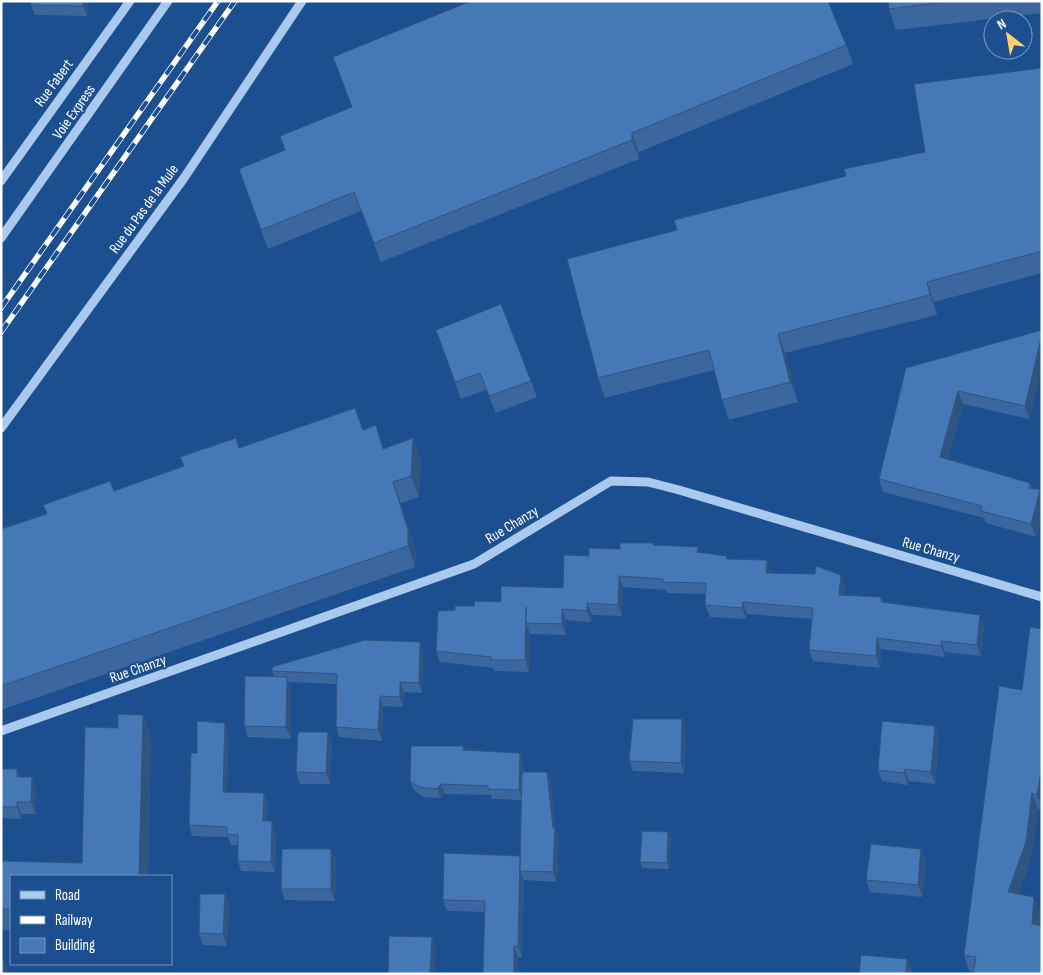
<svg xmlns="http://www.w3.org/2000/svg" width="1043" height="975" font-family="'Sofia Sans Condensed',sans-serif">
	<style>
		.lines { fill: none; stroke-linecap: round; stroke-linejoin: round }
		.minor { stroke: #a9c9ee; stroke-width: 9 }
		.rail-casing { stroke: #fff; stroke-width: 5.5 }
		.rail { stroke: #1b4f8f; stroke-width: 4; stroke-dasharray: 11; stroke-linecap: butt }
		.wall { fill: #3a679d }
		.shaded-wall { fill: #305480 }
		.building { fill: #4478b7; stroke: #305480 }
		.labels { text-anchor: middle; dominant-baseline: central; stroke-width: 4; stroke-linejoin: round; paint-order: stroke }
		.street-label { font-size: 15px; fill: #fff; stroke: #1b4f8f }
	</style>
	<rect width="100%" height="100%" fill="#1b4f8f"/>
	<g class="lines">
		<!-- minor -->
		<g class="minor">
			<polyline points="1,181 130,1"/>
			<polyline points="1,238 168,1"/>
			<polyline points="1,428 184,178 302,1"/>
			<polyline points="1,731 474,564 611,481 648,482 679,490 1042,597"/>
		</g>
		<defs>
			<g id="rail">
				<polyline points="1,308 218,1"/>
				<polyline points="1,332 235,1"/>
			</g>
		</defs>
		<!-- rail casing -->
		<use href="#rail" class="rail-casing"/>
		<!-- rail -->
		<use href="#rail" class="rail"/>
	</g>
	<!-- wall -->
	<g class="wall">
		<polygon points="88,1 87,16 35,15 31,5"/>
		<polygon points="888,1 1042,1 1042,13 896,30 889,9"/>
		<polygon points="846,45 853,64 639,152 639,159 381,262 361,211 268,249 239,169"/>
		<polygon points="1042,68 1042,273 934,302 937,315 785,353 798,402 729,420 722,400 714,370 605,398 598,378 677,230 846,176 925,152"/>
		<polygon points="436,330 531,381 537,397 496,413 486,390 461,399"/>
		<polygon points="1042,330 1042,367 1029,419 963,404 948,459 1030,483 1032,488 1040,490 1042,494 1042,515 1036,537 986,523 984,518 883,492 879,479 906,368"/>
		<polygon points="363,430 384,448 421,459 419,497 401,503 416,551 415,567 1,710 1,529 239,448"/>
		<polygon points="654,543 654,545 726,556 728,559 767,560 771,573 845,586 844,595 881,597 883,602 984,626 981,656 945,652 945,657 881,649 880,668 813,661 809,650 812,619 747,614 746,619 710,617 705,605 706,594 667,593 666,590 623,587 622,616 592,615 591,622 566,620 566,635 530,634 529,672 495,671 494,668 440,662 436,651 455,610 501,602 563,588 589,556"/>
		<polygon points="1042,629 1042,810 1038,809 1031,858 1018,894 1040,913 1039,926 974,972 969,971 964,955 1022,690"/>
		<polygon points="423,652 422,693 404,692 403,707 383,706 382,741 339,737 336,727 336,684 289,682 291,688 291,739 248,737 244,726 274,676 272,671"/>
		<polygon points="143,715 151,736 148,876 11,876 11,930 1,930 1,861 82,863 118,728"/>
		<polygon points="682,719 686,729 684,773 633,771 629,761"/>
		<polygon points="328,732 332,744 330,784 300,784 296,772"/>
		<polygon points="228,733 227,792 264,793 268,803 267,821 276,832 275,872 241,871 238,861 238,845 231,845 228,837 192,836 189,825 197,753"/>
		<polygon points="939,737 935,784 909,781 908,785 882,781 878,770"/>
		<polygon points="466,751 520,753 523,763 523,772 547,772 551,782 555,828 559,837 557,882 524,880 522,957 518,957 518,974 483,974 485,912 447,911 443,900 520,857 521,800 492,799 491,795 445,794 441,798 423,797 414,790 410,781"/>
		<polygon points="1,769 17,769 19,777 36,789 36,814 21,814 21,819 1,818"/>
		<polygon points="671,838 669,869 642,868 640,862"/>
		<polygon points="331,849 336,861 335,901 285,900 281,889"/>
		<polygon points="921,849 926,860 922,897 870,892 866,880"/>
		<polygon points="225,894 229,906 227,946 203,945 199,933"/>
	</g>
	<!-- shaded-wall -->
	<g class="shaded-wall">
		<polygon points="83,1 88,1 87,16 83,6"/>
		<polygon points="632,133 639,152 639,159 632,140"/>
		<polygon points="927,282 934,302 937,315 930,295"/>
		<polygon points="778,334 785,353 798,402 790,382"/>
		<polygon points="1042,334 1042,367 1029,419 1025,406"/>
		<polygon points="958,391 963,404 945,470 940,457"/>
		<polygon points="413,438 421,459 419,497 411,476"/>
		<polygon points="393,482 401,503 416,551 415,567 408,546"/>
		<polygon points="1040,490 1042,494 1042,515 1036,537 1031,524"/>
		<polygon points="767,560 771,572 770,585 766,573"/>
		<polygon points="841,575 845,586 844,606 839,595"/>
		<polygon points="619,576 623,587 622,616 618,605"/>
		<polygon points="743,602 747,614 746,619 742,608"/>
		<polygon points="587,603 592,615 591,622 587,611"/>
		<polygon points="526,607 526,623 530,634 529,672 525,660"/>
		<polygon points="562,609 566,620 566,635 562,624"/>
		<polygon points="980,615 984,626 981,656 977,645"/>
		<polygon points="877,638 881,649 880,668 876,656"/>
		<polygon points="941,641 945,652 945,657 941,646"/>
		<polygon points="420,642 423,652 422,693 419,683"/>
		<polygon points="287,677 291,688 291,739 286,727"/>
		<polygon points="400,682 404,692 403,707 400,697"/>
		<polygon points="380,696 383,706 382,741 378,730"/>
		<polygon points="143,715 151,736 148,876 139,876"/>
		<polygon points="682,719 686,729 684,773 681,763"/>
		<polygon points="225,723 228,733 227,803 223,792"/>
		<polygon points="935,726 939,737 935,784 931,772"/>
		<polygon points="328,732 332,744 330,784 326,773"/>
		<polygon points="520,753 523,763 522,800 519,790"/>
		<polygon points="1042,765 1042,808 1037,795"/>
		<polygon points="905,769 909,781 908,785 904,773"/>
		<polygon points="547,772 551,782 555,828 559,837 557,882 553,872 553,828"/>
		<polygon points="32,777 36,789 36,814 31,802"/>
		<polygon points="441,784 445,794 441,798 437,789"/>
		<polygon points="264,793 268,803 267,831 263,821"/>
		<polygon points="1032,793 1038,809 1031,858 1013,908 1008,892"/>
		<polygon points="17,802 21,814 21,819 17,807"/>
		<polygon points="272,821 276,832 275,872 271,862"/>
		<polygon points="668,832 671,838 669,869 667,863"/>
		<polygon points="331,849 336,861 335,901 331,889"/>
		<polygon points="921,849 926,860 922,897 918,885"/>
		<polygon points="520,856 520,871 524,880 522,957 518,946"/>
		<polygon points="225,894 229,906 227,946 223,934"/>
		<polygon points="1034,897 1040,913 1037,940 1032,924"/>
		<polygon points="432,937 436,948 435,974 430,974"/>
		<polygon points="514,946 518,957 518,974 514,974"/>
		<polygon points="907,959 912,970 911,974 906,974"/>
		<polygon points="4,961 8,973 8,974 3,974"/>
	</g>
	<!-- building -->
	<g class="building">
		<polygon points="31,1 83,1 83,6 31,5"/>
		<polygon points="471,1 828,1 846,45 632,133 632,140 374,243 354,192 261,230 239,169 285,150 280,136 352,107 333,57"/>
		<polygon points="888,1 954,1 889,9"/>
		<polygon points="1042,68 1042,251 927,282 930,295 778,334 790,382 722,400 709,350 598,378 567,259 677,230 674,220 846,176 844,169 925,152 914,84"/>
		<polygon points="501,304 531,381 489,396 480,373 455,382 436,330"/>
		<polygon points="1042,330 1042,334 1025,406 958,391 940,457 1030,483 1029,488 1040,490 1031,524 981,511 982,506 879,479 906,368"/>
		<polygon points="355,408 363,430 376,425 383,449 413,438 411,476 393,482 408,530 408,546 1,686 1,529 47,514 43,505 110,481 114,491 184,466 180,457 236,438 239,448"/>
		<polygon points="620,543 654,543 653,545 698,547 697,552 726,556 727,559 767,560 766,573 815,574 816,566 841,575 839,595 881,597 881,602 980,615 977,645 941,641 941,646 877,638 876,656 809,650 813,608 743,602 742,608 705,605 706,583 663,582 663,579 619,576 618,605 587,603 587,611 562,609 562,624 526,623 526,607 525,660 491,660 491,657 436,651 438,611 455,610 455,606 474,606 475,601 501,602 501,586 563,588 564,555 589,556 589,548 620,549"/>
		<polygon points="1030,627 1042,629 1042,765 1037,795 1032,793 1026,842 1008,892 1034,897 1032,924 1042,926 1042,974 973,974 976,957 964,955 999,686 1022,690"/>
		<polygon points="365,640 420,642 419,683 400,682 400,697 380,696 378,730 336,727 337,674 272,671 272,667"/>
		<polygon points="245,676 287,677 286,727 244,726"/>
		<polygon points="118,714 143,715 139,876 11,876 11,909 1,909 1,861 82,863 85,727 118,728"/>
		<polygon points="633,719 682,719 681,763 629,761"/>
		<polygon points="197,721 225,723 223,792 264,793 263,821 272,821 271,862 238,861 238,835 227,834 227,827 189,825 191,753 197,753"/>
		<polygon points="882,721 935,726 931,772 905,769 904,773 878,770"/>
		<polygon points="298,732 328,732 326,773 296,772"/>
		<polygon points="411,746 464,746 463,750 520,753 519,790 488,789 488,786 441,784 437,789 419,787 410,781"/>
		<polygon points="1,769 17,769 17,777 32,777 31,802 17,802 17,807 1,807"/>
		<polygon points="522,772 547,772 553,828 555,828 553,872 520,871"/>
		<polygon points="642,831 668,832 667,863 640,862"/>
		<polygon points="871,844 921,849 918,885 866,880"/>
		<polygon points="282,849 331,849 331,889 281,889"/>
		<polygon points="444,853 520,856 518,946 514,946 514,974 483,974 485,901 443,900"/>
		<polygon points="200,894 225,894 223,934 199,933"/>
		<polygon points="389,936 432,937 430,974 388,974"/>
		<polygon points="861,955 907,959 906,974 859,974"/>
		<polygon points="1,961 4,961 3,974 1,974"/>
	</g>
	<g class="labels">
		<!-- street labels -->
		<g class="street-label">
			<text transform="translate(54 83) rotate(-54)">Rue Fabert</text>
			<text transform="translate(74 112) rotate(-55)">Voie Express</text>
			<text transform="translate(144 209) rotate(-54)">Rue du Pas de la Mule</text>
			<text transform="translate(512 525) rotate(-31)">Rue Chanzy</text>
			<text transform="translate(931 550) rotate(16)">Rue Chanzy</text>
			<text transform="translate(138 669) rotate(-19)">Rue Chanzy</text>
		</g>
	</g>
	<!-- border -->
	<rect width="1043" height="975" fill="none" stroke="#ffffff" stroke-width="5"/>
	<!-- legend -->
	<rect x="10" y="875" width="162" height="90" fill="#1b4f8f" stroke="#7695bc"/>
	<rect x="20" y="891" width="25" height="8" fill="#a9c9ee" stroke="#7695bc"/>
	<text x="55" y="900" font-size="15" fill="#ffffff">Road</text>
	<rect x="20" y="916" width="25" height="8" fill="#ffffff" stroke="#7695bc"/>
	<text x="55" y="925" font-size="15" fill="#ffffff">Railway</text>
	<rect x="20" y="938" width="25" height="15" fill="#4478b7" stroke="#7695bc"/>
	<text x="55" y="950" font-size="15" fill="#ffffff">Building</text>
	<!-- north arrow -->
	<g transform="translate(1008 35) rotate(329)"><circle r="24" fill="#1b4f8f" stroke="#7695bc"/>
	<path d="M0-4L9 19L0 12L-9 19Z" fill="#ffd166"/>
	<text y="-8" font-size="14" font-weight="bold" text-anchor="middle" fill="#ffffff">N</text>
	</g>
</svg>
